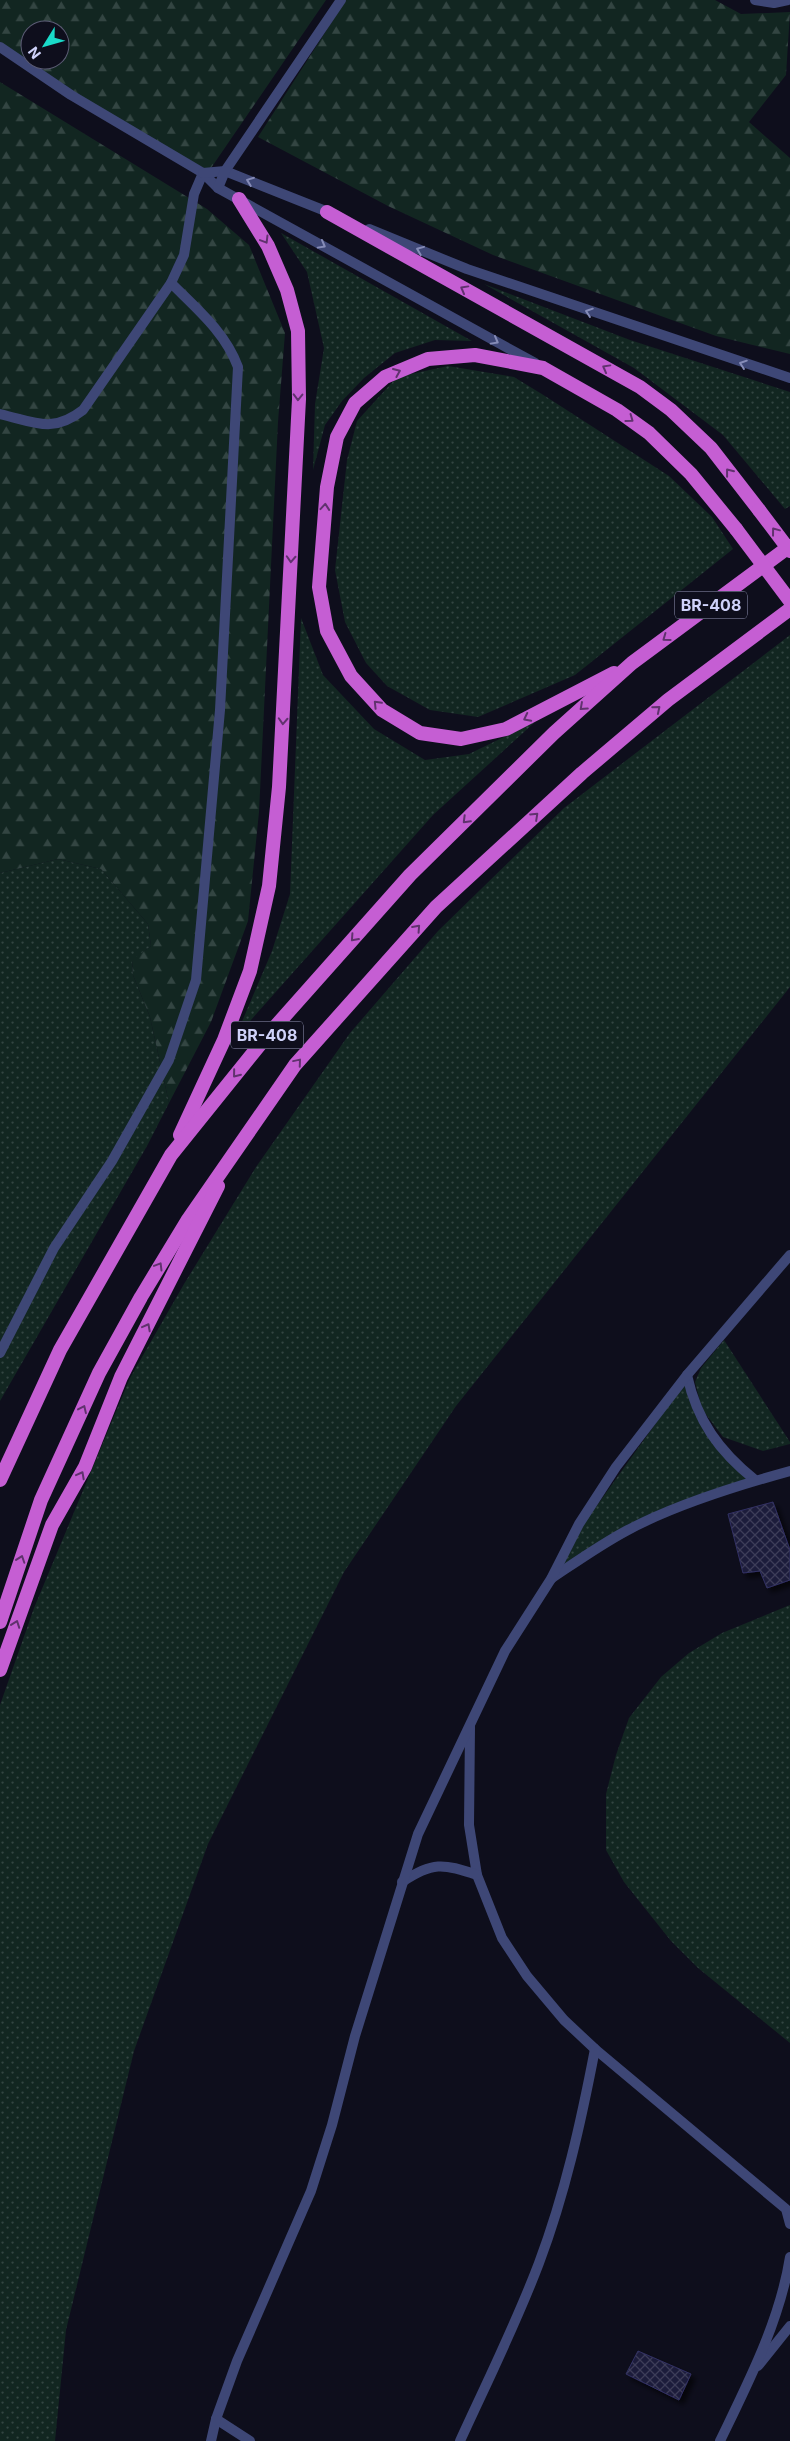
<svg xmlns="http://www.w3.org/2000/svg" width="790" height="2441" font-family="Inter,sans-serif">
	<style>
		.grass { fill: url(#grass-dots) }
		.forest { fill: url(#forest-firs); fill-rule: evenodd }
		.building { fill: url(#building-cross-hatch); stroke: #323164; filter: url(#shadow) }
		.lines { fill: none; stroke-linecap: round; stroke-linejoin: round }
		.service { stroke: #3e4776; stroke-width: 10 }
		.minor { stroke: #3e4776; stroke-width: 10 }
		.tertiary { stroke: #3e4776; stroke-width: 10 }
		.trunk { stroke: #c55ed3; stroke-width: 14 }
		.trunk-bridge { stroke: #c55ed3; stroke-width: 14 }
		.oneway { stroke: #868cb8 }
		.oneway2 { stroke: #60326e }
		.labels { text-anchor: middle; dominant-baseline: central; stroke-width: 4; stroke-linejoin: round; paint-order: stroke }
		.shield { fill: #0e0e1c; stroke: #9597b7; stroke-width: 1 }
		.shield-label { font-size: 16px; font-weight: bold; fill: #cfd2f9 }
	</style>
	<defs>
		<pattern id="grass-dots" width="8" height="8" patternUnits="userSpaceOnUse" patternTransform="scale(1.25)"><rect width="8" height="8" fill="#122621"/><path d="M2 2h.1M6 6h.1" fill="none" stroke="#334542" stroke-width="1.8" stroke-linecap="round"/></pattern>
		<pattern id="forest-firs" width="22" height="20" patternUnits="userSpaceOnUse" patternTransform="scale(1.25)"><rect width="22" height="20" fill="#122621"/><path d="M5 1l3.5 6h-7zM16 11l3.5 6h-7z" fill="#334542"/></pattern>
		<pattern id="building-cross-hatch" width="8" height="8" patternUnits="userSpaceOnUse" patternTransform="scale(1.25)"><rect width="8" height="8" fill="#1d1c3b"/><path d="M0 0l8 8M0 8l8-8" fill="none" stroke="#3d3c58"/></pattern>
		<filter id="shadow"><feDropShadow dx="4.5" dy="4.5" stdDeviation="2.5" flood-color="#0009"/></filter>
	</defs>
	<rect width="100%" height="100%" fill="#0e0e1c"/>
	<!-- grass -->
	<g class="grass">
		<polygon points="281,233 472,341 435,340 395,353 364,378 342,401 325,425 313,470 315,404 324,348 307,272"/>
		<polygon points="484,284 630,340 790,392 790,506 785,509 723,435 634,368"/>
		<polygon points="448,366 514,377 545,396 669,476 712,517 733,549 575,675 478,717 430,710 387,686 366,663 345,622 335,570 347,460 357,421 397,377"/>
		<polygon points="301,618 323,675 374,729 425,760 469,754 535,722 433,815 235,1038 272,951 290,894"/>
		<polygon points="790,635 790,987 456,1406 344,1572 208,1844 134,2051 66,2330 55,2441 0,2441 0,1705 34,1608 130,1378 184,1284 256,1167 350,1033 438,931 564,808"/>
		<polygon points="58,859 101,869 148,924 151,946 132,961 133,975 150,1017 169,1103 147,1146 0,1401 0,873"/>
		<polygon points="724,1340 790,1442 790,1444 763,1451 723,1437 702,1409 695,1382 701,1368"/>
		<polygon points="687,1375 698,1413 755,1480 667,1513 551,1579 565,1542 598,1504 661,1416"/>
		<polygon points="790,1605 790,2043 698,1968 671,1941 624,1882 606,1850 606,1794 616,1755 629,1718 661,1677 689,1653 722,1633"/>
	</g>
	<!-- forest -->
	<g class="forest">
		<path d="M 0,0 L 326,0 L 209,171 L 33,70 L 0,42 ZM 30,30 L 60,30 L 60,60 L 30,60 Z"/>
		<polygon points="346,0 715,0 741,14 790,12 786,75 749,122 790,158 790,354 716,336 493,255 388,206 258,137"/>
		<polygon points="0,82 207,209 249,245 285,333 278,422 259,812 248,921 211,1022 169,1103 150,1017 133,975 132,960 151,946 148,924 101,869 58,859 0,873"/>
	</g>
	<!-- building -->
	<g class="building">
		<polygon points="773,1502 790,1550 790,1580 767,1588 760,1571 743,1573 728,1514"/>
		<polygon points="638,2351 691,2374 679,2400 626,2374"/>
	</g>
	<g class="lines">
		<!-- service -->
		<g class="service">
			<path d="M 0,414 C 35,422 52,434 83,410 L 171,283 L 184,255 L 194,194 L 203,173"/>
			<path d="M 0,1353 L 54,1248 L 112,1161 L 169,1060 L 196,980 L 220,710 L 238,367 C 225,332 197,309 171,283"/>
			<path d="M 687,1375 C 697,1421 719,1451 755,1480"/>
			<path d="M 552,1578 C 576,1562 600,1545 626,1531 C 672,1506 739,1485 790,1471"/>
			<polyline points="470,1727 469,1825 477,1875 502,1938 527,1976 564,2020 595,2049 786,2209 790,2224"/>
			<path d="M 402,1882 C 432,1862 443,1863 477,1875"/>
			<polyline points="758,2366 790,2326"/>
			<polyline points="216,2419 250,2441"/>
			<polyline points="211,2441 216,2419 237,2361 311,2191 332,2125 355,2036 418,1834 505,1651 551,1579 579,1524 616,1467 687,1375 790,1255"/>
			<path d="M 460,2441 C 487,2382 516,2324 539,2263 C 565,2194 581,2122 595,2049"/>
			<path d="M 720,2441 C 748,2383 780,2321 790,2257"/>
		</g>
		<!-- minor -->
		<polyline class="minor" points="755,0 774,3 788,0"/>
		<!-- tertiary -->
		<g class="tertiary">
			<polyline points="0,47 71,95 203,173 218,188 535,363"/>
			<polyline points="203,173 225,171 333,214"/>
			<polyline points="218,188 225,171 341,0"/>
			<polyline points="369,229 467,269 790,378"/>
		</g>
		<!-- trunk -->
		<g class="trunk">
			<polyline points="327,212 640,387 671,410 711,448 759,510"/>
			<polyline points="614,673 506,729 461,739 420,733 382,710 351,676 327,631 319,587 327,487 337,437 355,403 385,377 428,359 475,355 543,368 617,410 649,433 691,474 736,529"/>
			<polyline points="180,1135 224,1040 250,971 269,886 279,787 299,399 298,331 287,290 268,246 239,199"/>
			<polyline points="0,1480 60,1350 171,1155 266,1037 410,875 554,733 632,663 790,546"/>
			<polyline points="0,1622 41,1500 99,1373 141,1297 187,1221 295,1065 436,907 582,773 668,700 790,609"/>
			<polyline points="0,1670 52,1525 85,1467 121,1377 218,1186"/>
		</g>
		<!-- trunk-bridge -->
		<g class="trunk-bridge">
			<polyline points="759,510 790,551"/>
			<polyline points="736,529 790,601"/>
		</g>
	</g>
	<!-- one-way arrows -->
	<defs><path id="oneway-chevron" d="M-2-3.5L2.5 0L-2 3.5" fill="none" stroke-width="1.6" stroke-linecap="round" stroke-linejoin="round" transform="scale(1.25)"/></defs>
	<g class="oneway">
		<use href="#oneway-chevron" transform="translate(250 181) rotate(-159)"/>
		<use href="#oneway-chevron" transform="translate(322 245) rotate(29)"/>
		<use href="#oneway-chevron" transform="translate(420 250) rotate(-158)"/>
		<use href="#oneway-chevron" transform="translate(589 312) rotate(-161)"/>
		<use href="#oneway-chevron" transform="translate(495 341) rotate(29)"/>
		<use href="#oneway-chevron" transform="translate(743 364) rotate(-161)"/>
	</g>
	<g class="oneway2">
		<use href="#oneway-chevron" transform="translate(265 240) rotate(59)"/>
		<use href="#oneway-chevron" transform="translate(464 289) rotate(-151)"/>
		<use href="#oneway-chevron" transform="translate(606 368) rotate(-151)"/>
		<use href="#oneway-chevron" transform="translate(397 372) rotate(-23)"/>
		<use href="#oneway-chevron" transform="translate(298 397) rotate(91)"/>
		<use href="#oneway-chevron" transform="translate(630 419) rotate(36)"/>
		<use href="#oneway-chevron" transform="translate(729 472) rotate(-128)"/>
		<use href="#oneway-chevron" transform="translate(325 507) rotate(-85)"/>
		<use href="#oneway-chevron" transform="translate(775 531) rotate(-127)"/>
		<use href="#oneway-chevron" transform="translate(291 559) rotate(93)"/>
		<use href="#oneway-chevron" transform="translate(666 638) rotate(144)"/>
		<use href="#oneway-chevron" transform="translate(377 704) rotate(-134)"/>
		<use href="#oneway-chevron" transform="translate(583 707) rotate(138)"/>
		<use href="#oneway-chevron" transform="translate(657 709) rotate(-40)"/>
		<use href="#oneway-chevron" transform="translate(527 718) rotate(153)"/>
		<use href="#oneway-chevron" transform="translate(283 721) rotate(93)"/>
		<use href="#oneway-chevron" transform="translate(535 816) rotate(-43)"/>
		<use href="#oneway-chevron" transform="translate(466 820) rotate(135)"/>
		<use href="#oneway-chevron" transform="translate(417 928) rotate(-48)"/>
		<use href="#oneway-chevron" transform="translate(354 938) rotate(132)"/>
		<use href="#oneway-chevron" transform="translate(298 1062) rotate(-50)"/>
		<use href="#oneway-chevron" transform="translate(236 1074) rotate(129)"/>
		<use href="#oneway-chevron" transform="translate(159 1266) rotate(-59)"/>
		<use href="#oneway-chevron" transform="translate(147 1327) rotate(-62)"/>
		<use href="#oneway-chevron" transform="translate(83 1409) rotate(-65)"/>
		<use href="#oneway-chevron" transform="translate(81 1475) rotate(-62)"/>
		<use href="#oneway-chevron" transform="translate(21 1559) rotate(-71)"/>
		<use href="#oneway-chevron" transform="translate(16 1624) rotate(-70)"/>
	</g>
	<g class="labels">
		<!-- shield labels -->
		<g class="shield">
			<rect x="675" y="591.5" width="72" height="27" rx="4"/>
			<rect x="231" y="1021.5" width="72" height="27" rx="4"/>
		</g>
		<g class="shield-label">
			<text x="711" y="605">BR-408</text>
			<text x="267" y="1035">BR-408</text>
		</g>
	</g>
	<!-- north arrow -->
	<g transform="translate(45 45) rotate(233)"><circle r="24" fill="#0e0e1c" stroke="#5b5c74"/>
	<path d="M0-4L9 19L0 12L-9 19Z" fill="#1adac9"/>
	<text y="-8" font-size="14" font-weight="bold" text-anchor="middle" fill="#cfd2f9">N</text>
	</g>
</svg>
